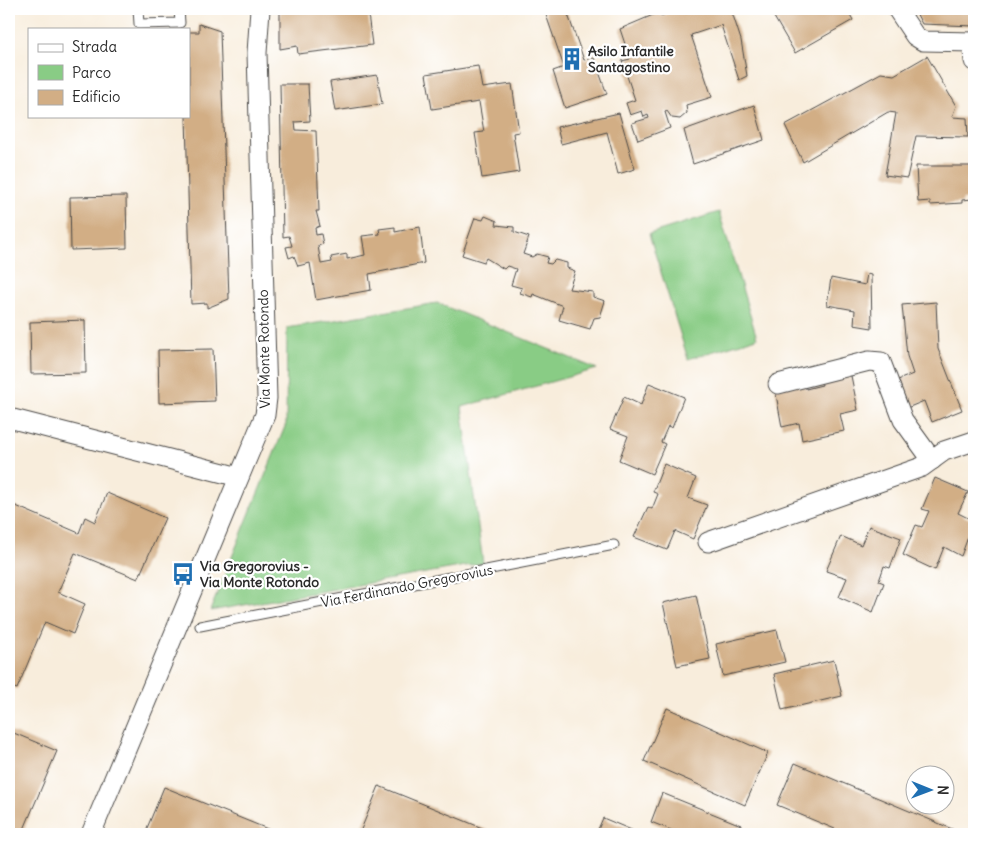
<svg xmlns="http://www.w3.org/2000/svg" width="983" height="843" font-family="Delius,sans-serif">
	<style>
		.green { fill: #89cc85; stroke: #5a7c58 }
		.building { fill: #d2ae85 }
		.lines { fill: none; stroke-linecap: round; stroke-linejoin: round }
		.service-casing { stroke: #4a4846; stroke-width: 11 }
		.minor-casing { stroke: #4a4846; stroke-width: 21 }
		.service { stroke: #fff; stroke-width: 9 }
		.minor { stroke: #fff; stroke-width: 19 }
		.labels { text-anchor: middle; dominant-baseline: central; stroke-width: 4.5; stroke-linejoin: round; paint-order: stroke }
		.poi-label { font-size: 14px; font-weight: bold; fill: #2b2b2b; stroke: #fff; text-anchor: start }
		.street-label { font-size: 14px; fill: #2b2b2b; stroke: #fff }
	</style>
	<rect width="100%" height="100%" fill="#fff"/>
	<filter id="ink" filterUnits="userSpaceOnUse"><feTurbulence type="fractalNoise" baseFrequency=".02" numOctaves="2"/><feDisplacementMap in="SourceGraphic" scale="10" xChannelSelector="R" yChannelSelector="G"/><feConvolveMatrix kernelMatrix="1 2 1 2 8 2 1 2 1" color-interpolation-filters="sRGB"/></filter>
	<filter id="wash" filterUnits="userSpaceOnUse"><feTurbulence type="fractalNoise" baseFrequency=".0096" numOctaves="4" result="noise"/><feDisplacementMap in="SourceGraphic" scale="20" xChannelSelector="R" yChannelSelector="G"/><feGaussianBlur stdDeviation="1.12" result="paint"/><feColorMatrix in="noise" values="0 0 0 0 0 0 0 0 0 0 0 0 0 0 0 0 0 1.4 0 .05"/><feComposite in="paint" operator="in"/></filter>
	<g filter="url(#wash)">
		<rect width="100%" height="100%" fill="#f8eddc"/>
		<!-- green -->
		<g class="green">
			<polygon points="719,212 757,338 688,359 649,234"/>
			<polygon points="437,303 597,369 462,407 483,563 210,611 286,424 287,328"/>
		</g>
		<g id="blocks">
			<!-- building -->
			<g class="building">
				<polygon points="280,9 392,9 392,10 368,14 372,45 298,54 297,46 280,49"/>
				<polygon points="544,9 566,9 584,60 594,58 607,94 565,108 553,71 564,67"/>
				<polygon points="672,9 731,9 741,40 747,76 739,80 721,25 691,35 712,97 686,105 687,113 680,119 672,118 667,111 665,112 670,128 638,140 632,123 649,118 648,115 644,117 642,111 630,115 626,103 635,100 622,61 630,59 620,29 660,12 661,16 673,11"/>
				<polygon points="788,9 847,9 853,20 795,53 774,17"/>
				<polygon points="914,9 974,9 974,26 922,24"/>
				<polygon points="199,24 220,31 229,299 207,308 207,303 191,304 186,116 189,116 189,32 199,32"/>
				<polygon points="927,56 956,106 952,117 967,118 968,137 916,136 907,178 885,175 896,113 888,112 803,162 785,125 881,73 894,75"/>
				<polygon points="478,66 482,88 512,84 519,132 513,133 519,172 482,178 475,133 484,132 479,102 432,109 426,74"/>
				<polygon points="377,75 382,104 335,111 330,82"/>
				<polygon points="280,84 308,84 310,121 295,122 296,130 316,131 319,211 316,211 320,226 315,228 316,235 321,234 323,244 318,246 321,264 332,262 331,257 347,254 347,259 365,255 362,236 380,234 379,229 395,227 395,232 420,227 424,263 369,274 371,290 316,300 310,263 298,266 294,256 289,258 286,247 292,246 289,236 283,237"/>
				<polygon points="754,105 764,140 693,164 684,130"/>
				<polygon points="619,113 635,169 618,174 607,132 561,144 557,127"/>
				<polygon points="916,166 971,166 973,199 962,200 962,203 930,205 930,201 918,202"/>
				<polygon points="126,196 127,248 71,250 70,197"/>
				<polygon points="485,216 497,221 496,225 514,227 514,232 529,237 523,254 532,257 537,254 548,257 546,263 551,264 555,260 567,263 567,268 575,271 569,289 593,292 593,297 605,301 600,317 594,318 590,329 559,320 563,306 533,294 532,297 520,293 522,288 511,285 516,269 507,266 504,269 486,258 484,262 462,255 475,218 483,220"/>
				<polygon points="867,274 871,275 872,328 854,325 855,310 827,305 831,278 865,285"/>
				<polygon points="936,302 938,349 962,410 932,422 924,401 907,408 898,380 913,374 907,356 902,305"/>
				<polygon points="85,320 86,373 31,374 30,322"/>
				<polygon points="213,349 215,401 159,403 158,350"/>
				<polygon points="850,371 858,410 840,414 844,431 802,440 799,423 782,427 775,389 805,383 806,389 822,385 820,377"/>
				<polygon points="649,383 684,397 672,428 668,426 661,442 665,444 652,474 619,460 628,436 610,429 624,397 641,405"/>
				<polygon points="664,464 696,478 688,498 707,505 693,539 675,531 667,550 634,537 648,507 652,509 658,494 653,492"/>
				<polygon points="935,478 968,492 958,513 974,521 961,556 944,547 935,570 903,555 916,525 922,527 929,511 922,509"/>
				<polygon points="107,493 165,518 138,579 75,553 58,592 85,604 73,634 45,622 17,689 9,686 9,503 79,533 85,517 95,522"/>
				<polygon points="869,526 901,538 890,568 884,566 879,581 884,583 873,612 839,597 847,578 826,571 841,536 861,545"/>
				<polygon points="696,595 710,659 677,666 663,603"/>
				<polygon points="777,630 785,662 723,676 716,644"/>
				<polygon points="834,660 842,696 782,710 774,674"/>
				<polygon points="667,708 768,753 745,805 644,761"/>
				<polygon points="9,731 57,751 22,834 9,834"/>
				<polygon points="795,763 964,834 847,834 777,805"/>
				<polygon points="379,786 497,834 365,834 360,832"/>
				<polygon points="164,787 280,834 148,834 145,833"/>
				<polygon points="662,793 741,825 737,834 681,834 651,822"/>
				<polygon points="603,818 641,834 596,834"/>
			</g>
		</g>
	</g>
	<g filter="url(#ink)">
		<use href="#blocks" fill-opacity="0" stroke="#4a4846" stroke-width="1"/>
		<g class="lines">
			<defs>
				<g id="service">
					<polyline points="138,9 139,24 180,23 179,9"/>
					<polyline points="200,626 614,545"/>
				</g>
				<g id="minor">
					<polyline points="897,9 915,36 923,41 974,42"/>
					<polyline points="972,42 974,61"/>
					<polyline points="778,384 869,361 881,362 903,420 932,460"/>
					<polyline points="9,418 239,477"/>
					<polyline points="708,542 922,467 944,451 974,441"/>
					<polyline points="91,834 265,415 267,398 257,53 260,9"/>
				</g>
			</defs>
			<!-- service casing -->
			<use href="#service" class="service-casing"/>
			<!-- minor casing -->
			<use href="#minor" class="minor-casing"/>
			<!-- service -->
			<use href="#service" class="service"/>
			<!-- minor -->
			<use href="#minor" class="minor"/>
		</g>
	</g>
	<!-- icons -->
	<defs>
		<symbol id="building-bare" viewBox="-9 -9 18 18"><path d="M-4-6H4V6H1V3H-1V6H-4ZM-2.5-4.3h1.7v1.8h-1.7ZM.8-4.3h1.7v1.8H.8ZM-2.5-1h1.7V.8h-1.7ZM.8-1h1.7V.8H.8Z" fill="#1f6fb2" stroke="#fff" stroke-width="2.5" paint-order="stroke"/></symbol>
		<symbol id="bus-bare" viewBox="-9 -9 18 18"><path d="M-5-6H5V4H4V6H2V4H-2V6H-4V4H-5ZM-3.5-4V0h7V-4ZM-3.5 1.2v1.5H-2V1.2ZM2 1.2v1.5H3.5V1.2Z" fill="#1f6fb2" stroke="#fff" stroke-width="2.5" paint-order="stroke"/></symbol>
	</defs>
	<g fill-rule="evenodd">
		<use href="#building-bare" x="556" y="43" width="32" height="32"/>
		<use href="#bus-bare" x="167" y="558" width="32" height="32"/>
	</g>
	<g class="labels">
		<!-- poi labels -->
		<g class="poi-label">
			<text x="588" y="51">Asilo Infantile<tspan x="588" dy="16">Santagostino</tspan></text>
			<text x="200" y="566">Via Gregorovius -<tspan x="200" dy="16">Via Monte Rotondo</tspan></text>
		</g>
		<!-- street labels -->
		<g class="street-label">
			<text transform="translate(264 349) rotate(-91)">Via Monte Rotondo</text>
			<text transform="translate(407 586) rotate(-11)">Via Ferdinando Gregorovius</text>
		</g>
	</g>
	<!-- margin -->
	<rect width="983" height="843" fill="none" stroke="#fff" stroke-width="30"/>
	<!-- legend -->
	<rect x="28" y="28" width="162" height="90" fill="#ffffff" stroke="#aaaaaa"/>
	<rect x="38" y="44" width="25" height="8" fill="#ffffff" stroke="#aaaaaa"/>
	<text x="72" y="52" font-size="15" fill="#2b2b2b">Strada</text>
	<rect x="38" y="65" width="25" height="15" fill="#89cc85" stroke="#aaaaaa"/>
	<text x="72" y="78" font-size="15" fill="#2b2b2b">Parco</text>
	<rect x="38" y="90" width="25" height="15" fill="#d2ae85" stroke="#aaaaaa"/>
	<text x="72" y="102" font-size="15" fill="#2b2b2b">Edificio</text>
	<!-- north arrow -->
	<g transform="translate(930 790) rotate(91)"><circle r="24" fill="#ffffff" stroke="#aaaaaa"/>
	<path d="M0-4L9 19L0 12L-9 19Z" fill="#1f6fb2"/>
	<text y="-8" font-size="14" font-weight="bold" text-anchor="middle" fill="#2b2b2b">N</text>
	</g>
</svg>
